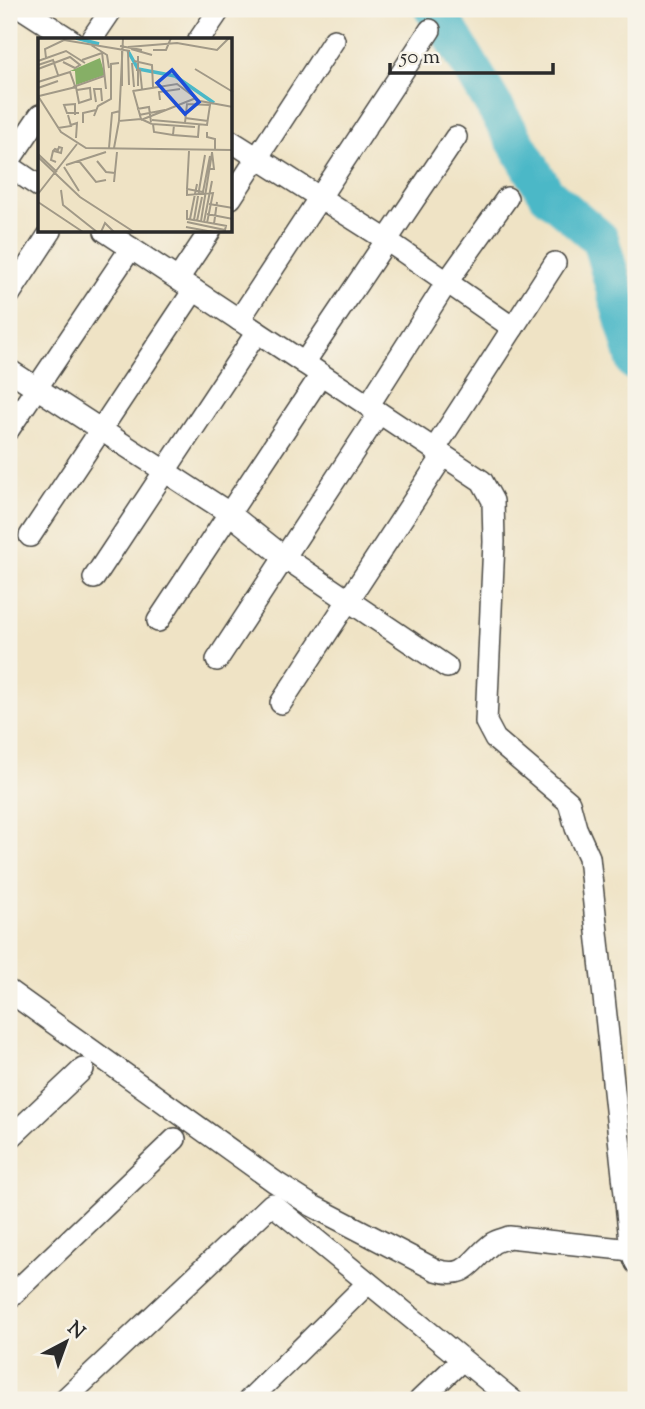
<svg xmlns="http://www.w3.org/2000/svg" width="645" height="1409" font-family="'Sorts Mill Goudy',serif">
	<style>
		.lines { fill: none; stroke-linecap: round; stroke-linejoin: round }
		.river { stroke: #4bb8c7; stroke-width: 38 }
		.minor-casing { stroke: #484742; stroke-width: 24 }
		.minor { stroke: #fff; stroke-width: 21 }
		.inset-river { fill: none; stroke: #4bb8c7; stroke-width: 3.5 }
		.inset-road { fill: none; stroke: #a19987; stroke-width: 2 }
		.view { fill: #1d4ed8; fill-opacity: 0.15; stroke: #1d4ed8; stroke-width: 3.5 }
		.inset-edge { fill: none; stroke: #2b2b2b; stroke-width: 3.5 }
	</style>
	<rect width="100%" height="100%" fill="#f7f3e8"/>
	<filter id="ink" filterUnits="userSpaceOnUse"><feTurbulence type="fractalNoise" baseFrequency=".0143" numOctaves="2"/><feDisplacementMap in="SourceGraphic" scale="14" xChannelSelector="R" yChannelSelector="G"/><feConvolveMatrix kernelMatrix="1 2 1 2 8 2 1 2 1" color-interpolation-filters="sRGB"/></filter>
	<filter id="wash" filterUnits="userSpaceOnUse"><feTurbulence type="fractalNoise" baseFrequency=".00686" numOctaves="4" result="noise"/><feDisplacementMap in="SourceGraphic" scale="28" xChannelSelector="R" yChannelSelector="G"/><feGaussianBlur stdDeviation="1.57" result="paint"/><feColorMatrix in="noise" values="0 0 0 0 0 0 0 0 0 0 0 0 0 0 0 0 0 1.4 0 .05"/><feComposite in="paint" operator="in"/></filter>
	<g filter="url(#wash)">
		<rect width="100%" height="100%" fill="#efe3c5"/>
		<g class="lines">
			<!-- river -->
			<polyline class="river" points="433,9 441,17 546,193 600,239 636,363"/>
		</g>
	</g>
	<g filter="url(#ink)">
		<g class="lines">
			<defs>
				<g id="minor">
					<polyline points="23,9 71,40"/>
					<polyline points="91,40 112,9"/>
					<polyline points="199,40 220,9"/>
					<polyline points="231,141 385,239 513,328"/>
					<polyline points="9,161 40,115"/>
					<polyline points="9,166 40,187"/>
					<polyline points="231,198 334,40"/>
					<polyline points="105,231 482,481 493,501 494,542 486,722 495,739 569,802 576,828 589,857 631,1250 636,1263"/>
					<polyline points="178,279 210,231"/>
					<polyline points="9,295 51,231"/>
					<polyline points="239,320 430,30"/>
					<polyline points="304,363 456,137"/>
					<polyline points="9,370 229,513 284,557 447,667"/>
					<polyline points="368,406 447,282 507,198"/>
					<polyline points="9,429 131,248"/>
					<polyline points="434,450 555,263"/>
					<polyline points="30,536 194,290"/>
					<polyline points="94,578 257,332"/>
					<polyline points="158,621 321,375"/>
					<polyline points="217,660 379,413"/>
					<polyline points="281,703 443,456"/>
					<path d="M 9,991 L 275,1182 L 311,1205 L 436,1270 C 468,1280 471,1259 493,1243 C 498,1240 504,1239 509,1237 L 631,1250"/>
					<polyline points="9,1139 83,1069"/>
					<polyline points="9,1298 175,1139"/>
					<polyline points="64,1400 272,1204 512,1400"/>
					<polyline points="249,1400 368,1283"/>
					<polyline points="420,1400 462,1360"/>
				</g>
			</defs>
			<!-- minor casing -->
			<use href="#minor" class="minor-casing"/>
			<!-- minor -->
			<use href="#minor" class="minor"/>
		</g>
	</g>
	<!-- overview -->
	<g transform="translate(38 38)">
		<rect width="194" height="194" fill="#efe3c5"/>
		<path d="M 62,20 L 67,37 L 38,47 L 37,33 L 32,33 Z" fill="#86af66"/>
		<path class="inset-river" d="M 38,0 L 61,6M 90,13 L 100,31 L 137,38 L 176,65"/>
		<path class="inset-road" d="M 85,0 L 81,83 L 103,81 L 114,86M 53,7 L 69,17 L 71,30M 82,8 L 104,12M 90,9 L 139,5 L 179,12 L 191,0M 93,11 L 114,17M 84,12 L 84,48M 115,12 L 128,12 L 133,0M 90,13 L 91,47M 64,14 L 68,51M 8,20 L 7,11 L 26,2 L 92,13M 44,22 L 64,15M 0,23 L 28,13 L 47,25M 96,23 L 114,27 L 115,49M 94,25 L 96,49M 0,27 L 15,22 L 20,37M 0,31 L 32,19 L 42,27 L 37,30 L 25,24M 157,31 L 195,54M 98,32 L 102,32 L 104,51M 0,44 L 32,34 L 37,48M 100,48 L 100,18M 35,49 L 66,38M 0,50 L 20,43M 95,52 L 103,81M 95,53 L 139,46 L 162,63 L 195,69M 0,58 L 23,94 L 48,110 L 195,112M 1,58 L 38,49 L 41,65 L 53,61 L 52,50 L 39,52M 122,62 L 121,54 L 142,51M 58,64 L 56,51 L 63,51 L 64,63M 99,71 L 111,69 L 113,84M 37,77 L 37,66 L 26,67 L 29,75 L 41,75M 101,77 L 127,72M 56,78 L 60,68 L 73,61 L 73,26 L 81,25M 147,80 L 170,83M 103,82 L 158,60M 114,82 L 169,87 L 172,67 L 149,66 L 147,85M 45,85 L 45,75 L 58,72M 33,87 L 39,85 L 38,100M 136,87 L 135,97 L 160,99 L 161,86M 20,90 L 33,88 L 30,77M 169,94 L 169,99 L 177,101 L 177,112M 135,97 L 116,94 L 115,86 L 157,89M 71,110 L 74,75 L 82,73M 76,110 L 81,83M 16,113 L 23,115 L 24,110 L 21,109 L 20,112 L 17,111 L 15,113 L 13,122 L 18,124M 151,113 L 149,151 L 165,154 L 172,118M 0,116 L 19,134M 0,119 L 42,159 L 96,194M 41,123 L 58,144 L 68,142M 59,123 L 68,134 L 77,135M 28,127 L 68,114M 26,129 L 41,153M 171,131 L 176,131 L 174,114M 76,144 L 79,114M 149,151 L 149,157 L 175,155 L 169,185M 23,152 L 25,167 L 59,194M 0,156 L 39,106M 0,164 L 45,194M 171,166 L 195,170M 149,172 L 149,181 L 156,182 L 167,117M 169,176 L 195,181M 152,181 L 159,146M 156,182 L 189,188M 159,183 L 164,159M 163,183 L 174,115M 149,184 L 187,192 L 188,188M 166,184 L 174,143M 176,186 L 179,164M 148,189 L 175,194M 63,194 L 67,185 L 76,194"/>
		<path class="view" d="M 134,32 L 161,64 L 147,76 L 119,45 Z"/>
		<rect width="194" height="194" class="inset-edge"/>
	</g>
	<!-- margin -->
	<rect width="645" height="1409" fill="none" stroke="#f7f3e8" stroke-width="35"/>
	<!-- north arrow -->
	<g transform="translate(66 1342) rotate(41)" stroke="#f7f3e8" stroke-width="5" paint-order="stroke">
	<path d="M0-5L12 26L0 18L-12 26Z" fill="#2b2b2b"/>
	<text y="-10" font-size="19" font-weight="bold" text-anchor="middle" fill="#2b2b2b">N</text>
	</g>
	<!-- scale -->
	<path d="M390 63v10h163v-10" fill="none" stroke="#2b2b2b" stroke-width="3.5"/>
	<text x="400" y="63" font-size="21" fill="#2b2b2b" stroke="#f7f3e8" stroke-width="5" paint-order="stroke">50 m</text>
</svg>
